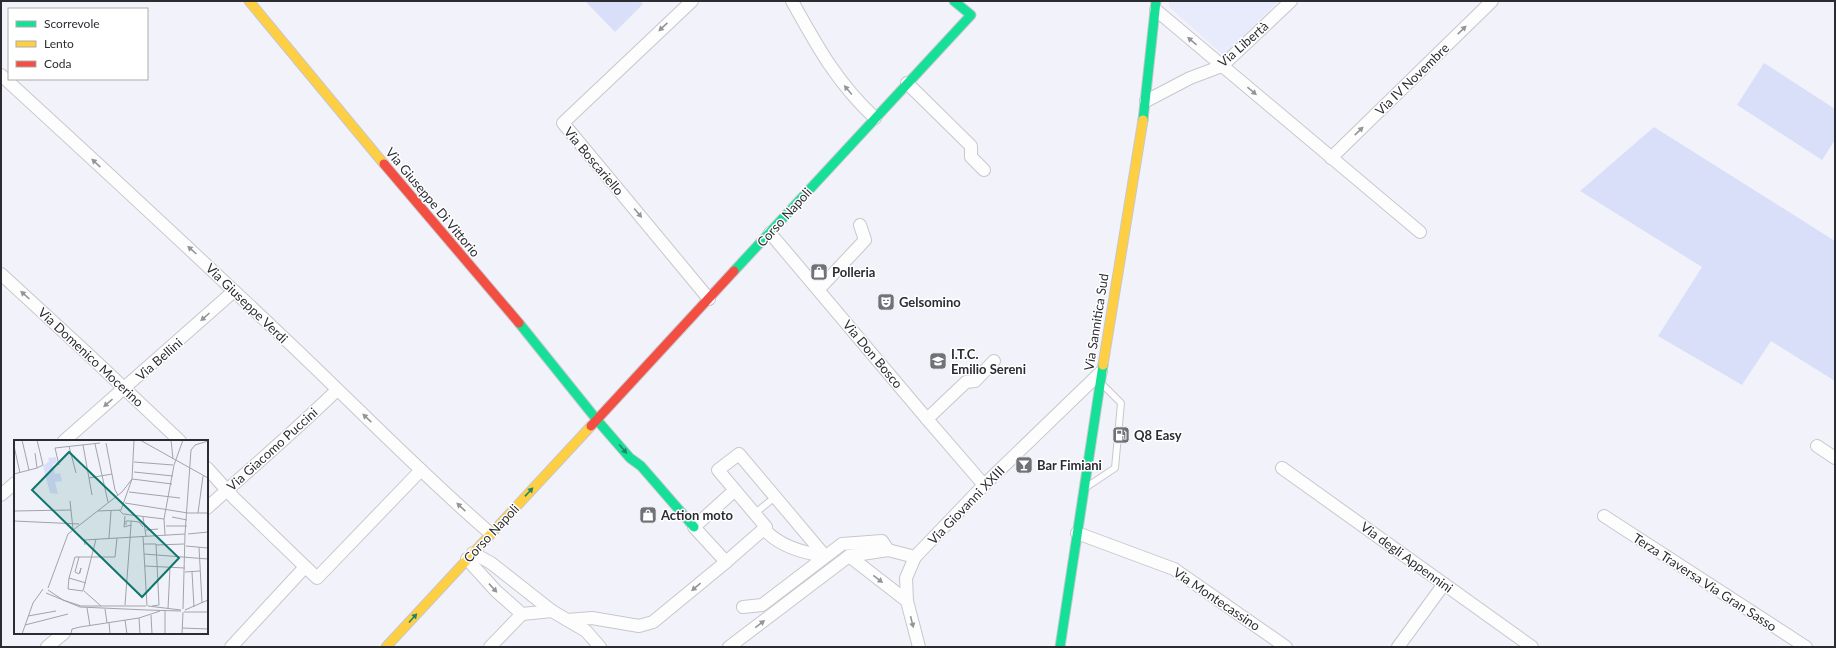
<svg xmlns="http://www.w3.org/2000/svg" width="1836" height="648" font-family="Lato,sans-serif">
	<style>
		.built { fill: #e8ebfb }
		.green { fill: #dadff9 }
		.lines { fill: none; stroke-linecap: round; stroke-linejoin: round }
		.lane-casing { stroke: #c7c7cd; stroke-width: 8 }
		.street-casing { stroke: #c7c7cd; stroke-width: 14 }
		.fast-casing { stroke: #c7c7cd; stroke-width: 11 }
		.slow-casing { stroke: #c7c7cd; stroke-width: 11 }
		.jam-casing { stroke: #c7c7cd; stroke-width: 11 }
		.lane { stroke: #fdfdfe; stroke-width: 6 }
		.street { stroke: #fdfdfe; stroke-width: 12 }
		.fast { stroke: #16e098; stroke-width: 9 }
		.slow { stroke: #ffcf43; stroke-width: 9 }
		.jam { stroke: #f24e42; stroke-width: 9 }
		.oneway { fill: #949598 }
		.oneway2 { fill: #218666 }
		.labels { text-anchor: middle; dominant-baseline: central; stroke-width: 3; stroke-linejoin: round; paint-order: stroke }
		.street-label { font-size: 13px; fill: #2c2d33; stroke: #fff }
		.poi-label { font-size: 13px; font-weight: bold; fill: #2c2d33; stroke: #fff; text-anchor: start }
		.inset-road { fill: none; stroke: #a3a4aa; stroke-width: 1 }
		.view { fill: #0f766e; fill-opacity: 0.15; stroke: #0f766e; stroke-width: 2 }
		.inset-edge { fill: none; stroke: #2c2d33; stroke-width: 2 }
	</style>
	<rect width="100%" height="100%" fill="#f2f3fa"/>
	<!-- built -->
	<polygon class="built" points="1169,1 1279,1 1223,55 1169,7"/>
	<!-- green -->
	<g class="green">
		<polygon points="585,1 640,1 643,4 615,32"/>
		<polygon points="1764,63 1835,109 1835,140 1822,160 1737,105"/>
		<polygon points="1654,127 1835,241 1835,381 1771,341 1742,385 1658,336 1702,267 1580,191"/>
	</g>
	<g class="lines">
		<defs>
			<g id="lane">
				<polyline points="1088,486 1115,468 1121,403 1102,384"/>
				<polyline points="754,514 775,497"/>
			</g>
			<g id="street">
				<polyline points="692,1 563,123 709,299"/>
				<path d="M 792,1 C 817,46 837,83 875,118"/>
				<polyline points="1156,10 1420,232"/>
				<path d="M 1,75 C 96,162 191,250 285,339 C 353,403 419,472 490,533"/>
				<polyline points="907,83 971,146 971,157 984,170"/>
				<polyline points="1146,101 1190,78 1222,66 1291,1"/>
				<polyline points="1331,158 1492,1"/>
				<polyline points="770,233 927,419 984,485"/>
				<polyline points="1,274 89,355 180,441"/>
				<polyline points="819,289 865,240 860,225"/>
				<polyline points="927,419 966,382 975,381 994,361"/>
				<polyline points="64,441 234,291"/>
				<polyline points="1817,446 1835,458"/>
				<polyline points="207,468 235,499 317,578 421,470"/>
				<polyline points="1282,468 1532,647"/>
				<polyline points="734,491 694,527 726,562 766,527 718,470 739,454 825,556"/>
				<polyline points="1,495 15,483"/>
				<path d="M 207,508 C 250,469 295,431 337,390"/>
				<polyline points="1604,516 1806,647"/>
				<path d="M 764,529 C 779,546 803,553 825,556"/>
				<polyline points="1077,533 1174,569 1286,647"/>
				<polyline points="473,553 491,563 552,611 586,631 600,647"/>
				<polyline points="849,556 907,601"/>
				<polyline points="467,559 496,591 522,614 552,611"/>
				<polyline points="743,607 762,605 842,544 882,541 888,550"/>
				<polyline points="567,620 592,618 639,626 653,622 726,562"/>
				<polyline points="47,647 64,633"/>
				<polyline points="231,647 305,567"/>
				<polyline points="490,647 522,614"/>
				<polyline points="729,647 849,556 888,550 915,557"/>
				<polyline points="919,647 907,601 906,578 915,557 984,485 1101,372"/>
				<polyline points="1398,647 1444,584"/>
			</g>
			<g id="fast">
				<polyline points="1143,120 1156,1"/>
				<polyline points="734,271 971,15 954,1"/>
				<polyline points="519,323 597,420 630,458 641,466 694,527"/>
				<polyline points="1060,647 1103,365"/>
			</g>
			<g id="slow">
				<polyline points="249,1 384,164"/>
				<polyline points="1103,365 1143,120"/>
				<polyline points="386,647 591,426"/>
			</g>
			<g id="jam">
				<polyline points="384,164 519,323"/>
				<polyline points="591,426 734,271"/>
			</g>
		</defs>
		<!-- lane casing -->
		<use href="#lane" class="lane-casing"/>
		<!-- street casing -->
		<use href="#street" class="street-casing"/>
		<!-- fast casing -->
		<use href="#fast" class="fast-casing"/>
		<!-- slow casing -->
		<use href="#slow" class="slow-casing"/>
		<!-- jam casing -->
		<use href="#jam" class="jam-casing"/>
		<!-- lane -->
		<use href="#lane" class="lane"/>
		<!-- street -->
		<use href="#street" class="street"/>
		<!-- fast -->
		<use href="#fast" class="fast"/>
		<!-- slow -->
		<use href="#slow" class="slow"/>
		<!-- jam -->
		<use href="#jam" class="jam"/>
	</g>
	<!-- one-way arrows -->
	<defs><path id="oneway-solid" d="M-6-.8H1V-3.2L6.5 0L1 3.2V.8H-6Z"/></defs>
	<g class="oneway">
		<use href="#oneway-solid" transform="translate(663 27) rotate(137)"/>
		<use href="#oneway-solid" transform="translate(1462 30) rotate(-44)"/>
		<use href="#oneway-solid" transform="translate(1192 41) rotate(-140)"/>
		<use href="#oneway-solid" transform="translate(848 90) rotate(-130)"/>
		<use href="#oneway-solid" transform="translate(1252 91) rotate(40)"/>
		<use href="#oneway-solid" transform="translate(1359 131) rotate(-44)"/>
		<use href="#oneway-solid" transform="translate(96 163) rotate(-137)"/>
		<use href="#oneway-solid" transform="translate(638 213) rotate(50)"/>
		<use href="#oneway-solid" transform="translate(192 250) rotate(-138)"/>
		<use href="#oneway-solid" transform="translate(25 295) rotate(-138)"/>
		<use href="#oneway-solid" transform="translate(205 317) rotate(138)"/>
		<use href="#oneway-solid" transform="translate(108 403) rotate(139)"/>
		<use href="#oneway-solid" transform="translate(367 418) rotate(-137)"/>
		<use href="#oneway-solid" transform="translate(461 507) rotate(-137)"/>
		<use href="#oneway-solid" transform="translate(878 579) rotate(38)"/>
		<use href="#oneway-solid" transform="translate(696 587) rotate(140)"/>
		<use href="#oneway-solid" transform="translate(493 588) rotate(47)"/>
		<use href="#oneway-solid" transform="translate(912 622) rotate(76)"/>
		<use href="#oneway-solid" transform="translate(760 624) rotate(-37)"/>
	</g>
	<g class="oneway2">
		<use href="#oneway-solid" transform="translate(623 449) rotate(50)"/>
		<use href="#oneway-solid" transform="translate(529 492) rotate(-47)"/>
		<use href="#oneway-solid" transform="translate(413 618) rotate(-48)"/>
	</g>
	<!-- icons -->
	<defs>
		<symbol id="shop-square" viewBox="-11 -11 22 22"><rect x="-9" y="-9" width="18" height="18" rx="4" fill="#717279" stroke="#fff"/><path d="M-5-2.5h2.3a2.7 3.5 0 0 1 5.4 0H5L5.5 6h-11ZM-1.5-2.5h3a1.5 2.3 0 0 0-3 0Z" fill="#fff"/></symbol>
		<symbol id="theatre-square" viewBox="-11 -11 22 22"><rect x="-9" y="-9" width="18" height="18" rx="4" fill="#717279" stroke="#fff"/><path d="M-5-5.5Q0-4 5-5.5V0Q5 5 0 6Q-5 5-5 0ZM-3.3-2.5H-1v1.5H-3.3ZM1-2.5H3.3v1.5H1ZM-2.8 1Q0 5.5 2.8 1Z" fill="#fff"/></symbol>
		<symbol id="school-square" viewBox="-11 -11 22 22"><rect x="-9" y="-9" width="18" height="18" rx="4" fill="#717279" stroke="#fff"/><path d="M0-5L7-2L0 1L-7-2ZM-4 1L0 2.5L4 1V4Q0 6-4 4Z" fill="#fff"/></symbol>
		<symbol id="fuel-square" viewBox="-11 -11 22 22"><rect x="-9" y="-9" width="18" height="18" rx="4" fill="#717279" stroke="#fff"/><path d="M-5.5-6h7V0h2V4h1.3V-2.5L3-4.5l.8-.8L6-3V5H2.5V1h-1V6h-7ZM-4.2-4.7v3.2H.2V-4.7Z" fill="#fff"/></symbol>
		<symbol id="bar-square" viewBox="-11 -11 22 22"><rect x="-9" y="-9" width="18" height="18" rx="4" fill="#717279" stroke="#fff"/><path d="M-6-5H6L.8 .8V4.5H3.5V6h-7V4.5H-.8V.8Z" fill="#fff"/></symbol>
	</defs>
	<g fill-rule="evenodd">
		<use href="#shop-square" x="809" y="262" width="20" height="20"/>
		<use href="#theatre-square" x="876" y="292" width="20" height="20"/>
		<use href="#school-square" x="928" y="351" width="20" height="20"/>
		<use href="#fuel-square" x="1111" y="425" width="20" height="20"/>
		<use href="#bar-square" x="1014" y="455" width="20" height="20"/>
		<use href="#shop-square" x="638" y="505" width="20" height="20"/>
	</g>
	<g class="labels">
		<!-- street labels -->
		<g class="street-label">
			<text transform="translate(1243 44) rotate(-41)">Via Libertà</text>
			<text transform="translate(1412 79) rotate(-44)">Via IV Novembre</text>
			<text transform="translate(594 161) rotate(50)">Via Boscariello</text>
			<text transform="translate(433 202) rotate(50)">Via Giuseppe Di Vittorio</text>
			<text transform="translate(784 217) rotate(-48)">Corso Napoli</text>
			<text transform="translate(247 303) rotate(44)">Via Giuseppe Verdi</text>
			<text transform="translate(1096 322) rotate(-81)">Via Sannitica Sud</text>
			<text transform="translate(873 354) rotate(50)">Via Don Bosco</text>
			<text transform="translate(91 357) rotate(43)">Via Domenico Mocerino</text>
			<text transform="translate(159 359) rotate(-41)">Via Bellini</text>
			<text transform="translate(272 449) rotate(-42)">Via Giacomo Puccini</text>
			<text transform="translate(966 505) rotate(-46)">Via Giovanni XXIII</text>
			<text transform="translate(491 533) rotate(-47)">Corso Napoli</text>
			<text transform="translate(1407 557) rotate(36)">Via degli Appennini</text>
			<text transform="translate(1705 582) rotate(33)">Terza Traversa Via Gran Sasso</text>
			<text transform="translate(1217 599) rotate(34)">Via Montecassino</text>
		</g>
		<!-- poi labels -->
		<g class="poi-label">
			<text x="832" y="272">Polleria</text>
			<text x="899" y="302">Gelsomino</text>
			<text x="951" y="354">I.T.C.<tspan x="951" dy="15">Emilio Sereni</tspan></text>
			<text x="1134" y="435">Q8 Easy</text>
			<text x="1037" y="465">Bar Fimiani</text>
			<text x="661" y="515">Action moto</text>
		</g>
	</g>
	<!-- overview -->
	<g transform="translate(14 440)">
		<rect width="194" height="194" fill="#f2f3fa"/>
		<path d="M 42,17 L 43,23 L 39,24 L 41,34 L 46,33 L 48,41 L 41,42 L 44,54 L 36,53 L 29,26 L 35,21 L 34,18 Z" fill="#dadff9"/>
		<path class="inset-road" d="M 8,0 L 15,30M 23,0 L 29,25 L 23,28M 126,0 L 194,38M 157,0 L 159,19M 92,3 L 101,50 L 104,55M 81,4 L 94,62M 69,5 L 78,55M 0,6 L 6,33M 55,6 L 62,33M 120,22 L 159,25M 45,25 L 41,8 L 86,3M 120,32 L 159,36M 0,34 L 23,28 L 21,13M 75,38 L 98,34M 115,52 L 166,58M 56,61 L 59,89M 111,63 L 174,73 L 194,73M 105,70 L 109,74 L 150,79M 0,71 L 57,70M 84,71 L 107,70 L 118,39 L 158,44M 184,73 L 189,36M 111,76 L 110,87 L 117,85 L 117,81 L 112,81 L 112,85M 129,77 L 132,96M 158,77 L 173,80M 0,81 L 65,84M 117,81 L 125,82 L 129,87M 152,86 L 173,86M 132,90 L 144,89M 174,94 L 194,92M 151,95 L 150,79 L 160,25 L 169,0M 129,96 L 133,166M 95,98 L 97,71M 130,104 L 142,104 L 145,165 L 138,166M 71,105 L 70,100 L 171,94M 142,105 L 170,104M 172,106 L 194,108M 185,107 L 188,163M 130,114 L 194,119M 65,117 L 61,132 L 65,134 L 67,128 L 66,133M 131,126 L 171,128M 171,132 L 186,131M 178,132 L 180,167M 55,138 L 54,149 L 69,151 L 82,99M 72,143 L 55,138 L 61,117 L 101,117 L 103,98M 34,148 L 54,94 L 108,52 L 118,39 L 120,0M 34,150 L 49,160 L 67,166 L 132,166M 70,151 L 87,166M 32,153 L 66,167 L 133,170M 111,165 L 117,85M 134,166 L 167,170M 73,168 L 76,186M 91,169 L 93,183M 154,169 L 156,127M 169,169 L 171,94 L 177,10 L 181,5 L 194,1M 133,170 L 167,171M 171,170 L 194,160M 170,172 L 194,172M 137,175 L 138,194M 14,176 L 42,171M 125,178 L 126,194M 111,180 L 113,194M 95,182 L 96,194M 11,185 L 54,174M 168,188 L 194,189M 8,194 L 19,163 L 29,149M 57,194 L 58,189 L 66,187 L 125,178 L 146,171M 151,194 L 151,171M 168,194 L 169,172"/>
		<path class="view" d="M 55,12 L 165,118 L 128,157 L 18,50 Z"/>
		<rect width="194" height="194" class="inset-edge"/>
	</g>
	<!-- border -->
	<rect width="1836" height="648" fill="none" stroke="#2c2d33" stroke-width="4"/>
	<!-- legend -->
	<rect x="8" y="8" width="140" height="72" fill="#ffffff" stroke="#ababad"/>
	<rect x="16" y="21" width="20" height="6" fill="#16e098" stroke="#ababad"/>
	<text x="44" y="28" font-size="12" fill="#2c2d33">Scorrevole</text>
	<rect x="16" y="41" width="20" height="6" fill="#ffcf43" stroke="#ababad"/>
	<text x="44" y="48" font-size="12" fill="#2c2d33">Lento</text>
	<rect x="16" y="61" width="20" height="6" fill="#f24e42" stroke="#ababad"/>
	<text x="44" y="68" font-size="12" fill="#2c2d33">Coda</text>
</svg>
